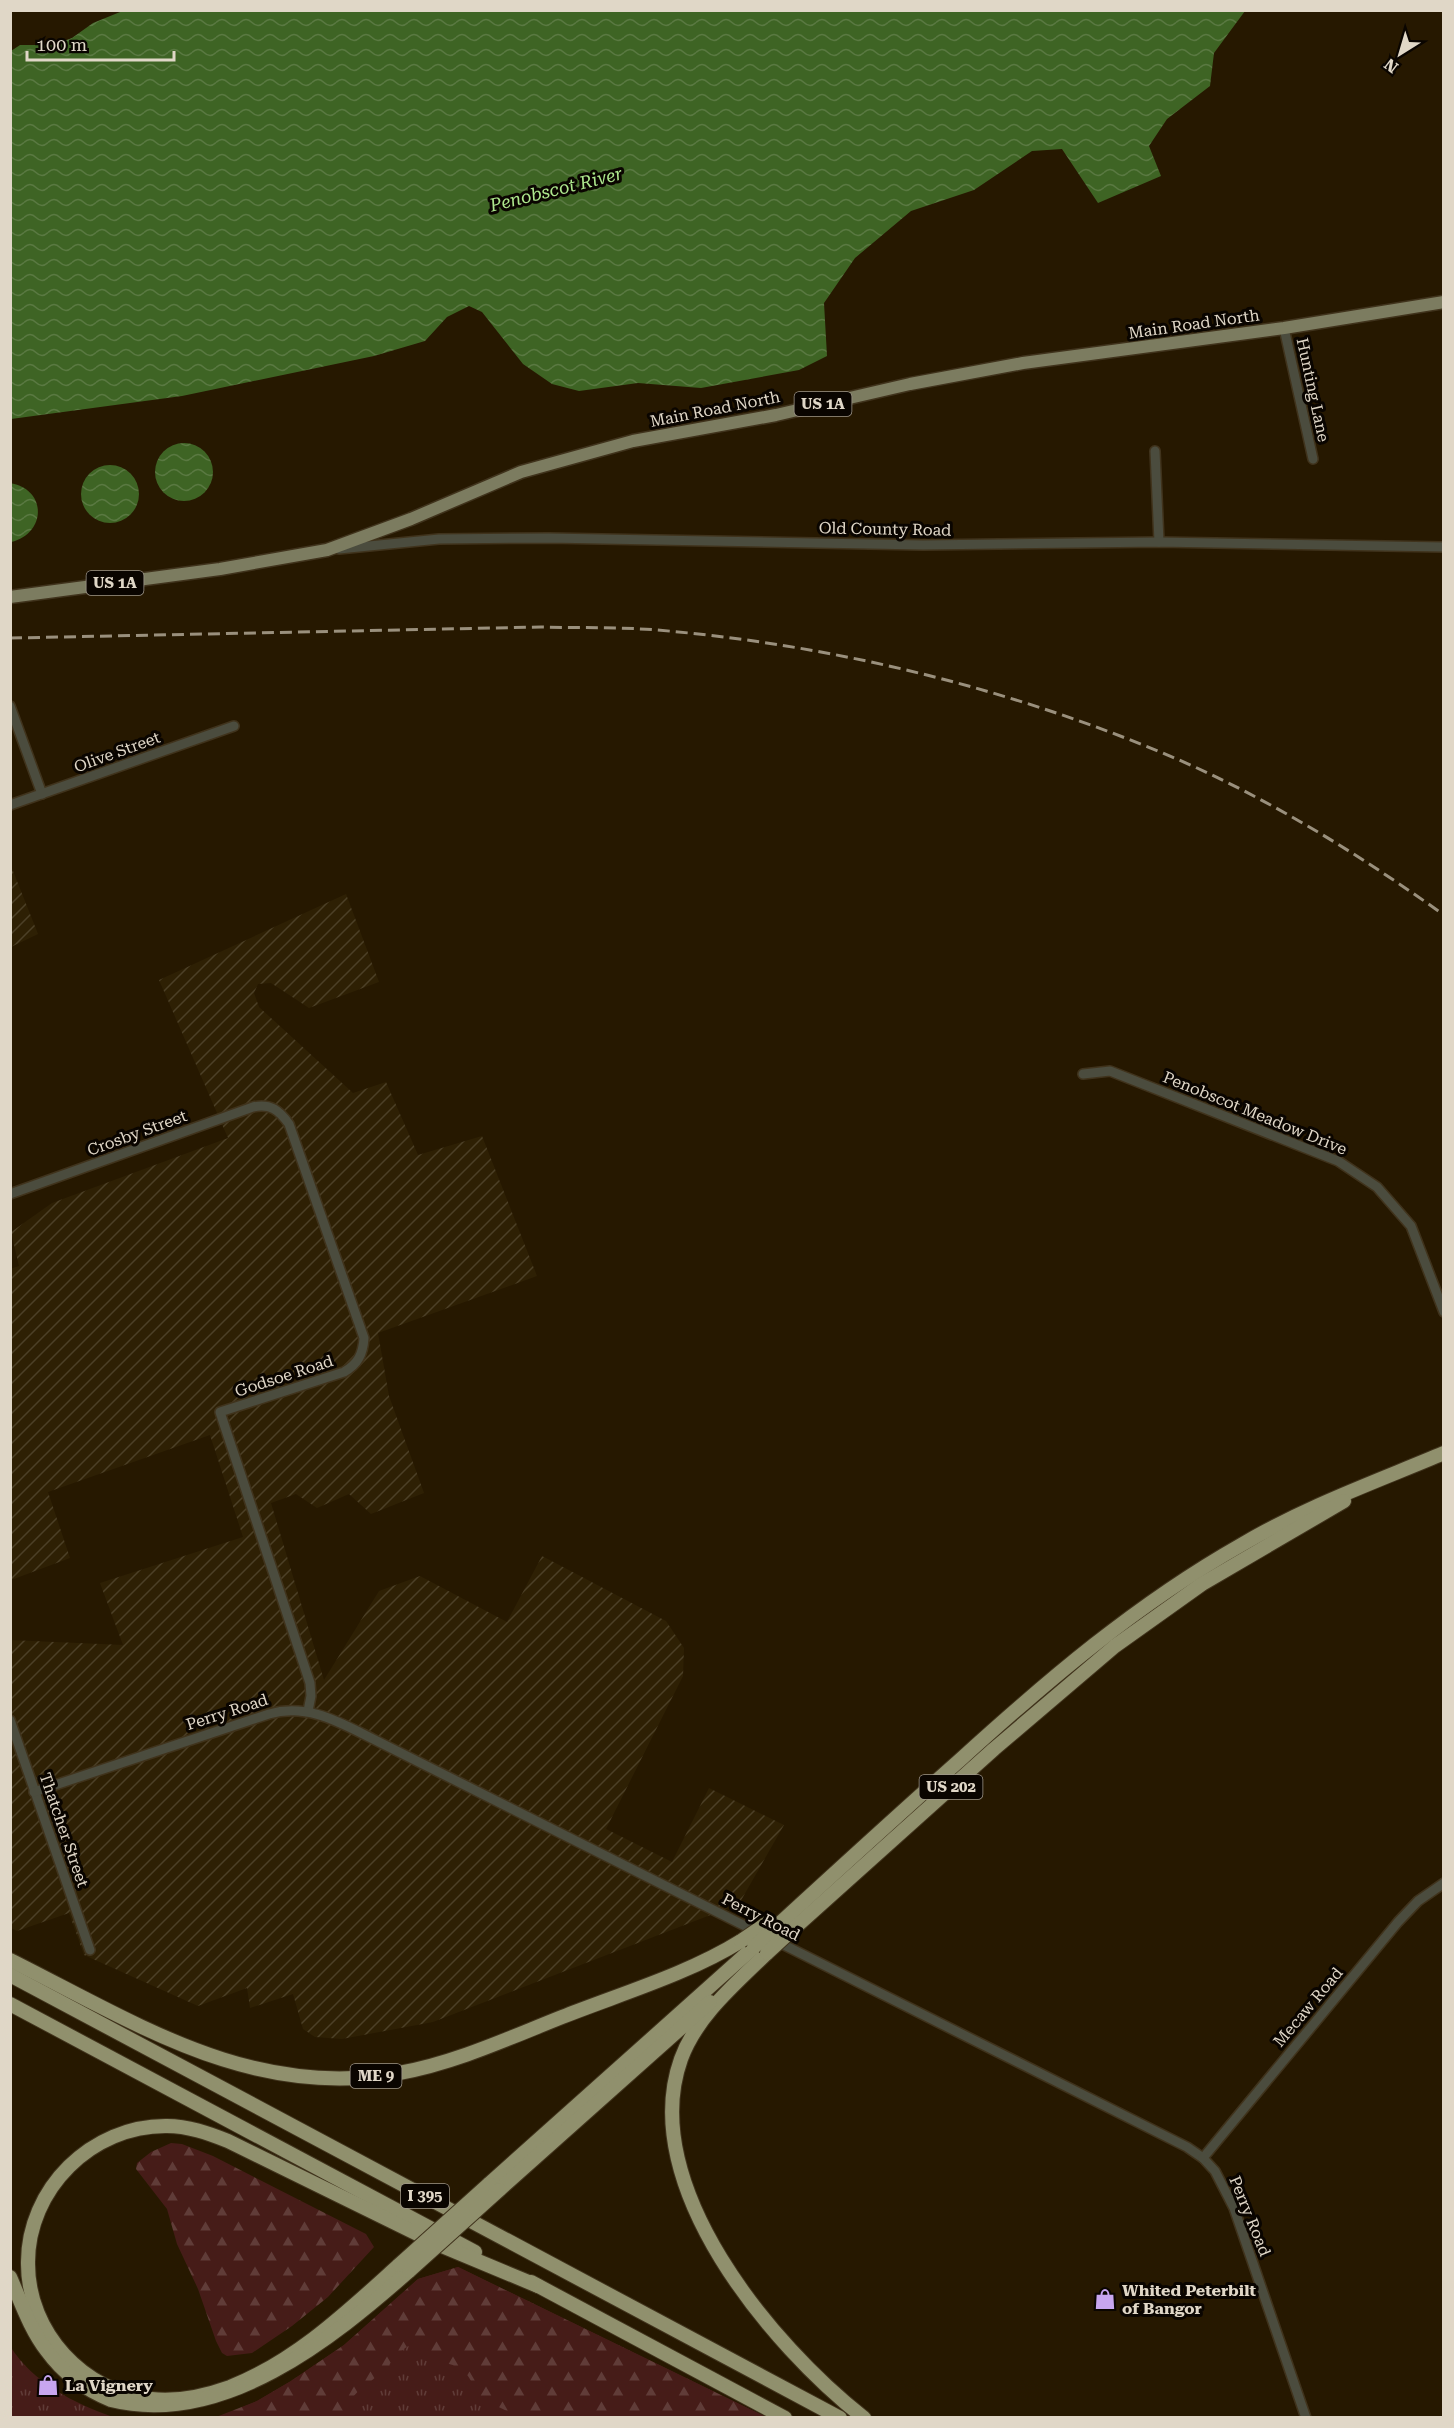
<svg xmlns="http://www.w3.org/2000/svg" width="1454" height="2428" font-family="'Roboto Serif',serif">
	<style>
		.industrial { fill: url(#industrial-furrows) }
		.grass { fill: url(#grass-tufts) }
		.forest { fill: url(#forest-firs) }
		.water { fill: url(#water-waves) }
		.lines { fill: none; stroke-linecap: round; stroke-linejoin: round }
		.minor-casing { stroke: #40331c; stroke-width: 12 }
		.major-casing { stroke: #40331c; stroke-width: 15 }
		.highway-casing { stroke: #40331c; stroke-width: 16 }
		.minor { stroke: #4b4c3e; stroke-width: 9 }
		.major { stroke: #7c7c60; stroke-width: 12 }
		.highway { stroke: #90906d; stroke-width: 14 }
		.rail { stroke: #9a907d; stroke-width: 3; stroke-dasharray: 12 6; stroke-linecap: butt }
		.highway-bridge-casing { stroke: #40331c; stroke-width: 16; stroke-linecap: butt }
		.highway-bridge { stroke: #90906d; stroke-width: 14 }
		.labels { text-anchor: middle; dominant-baseline: central; stroke-width: 6; stroke-linejoin: round; paint-order: stroke }
		.shield { fill: #0a0500; stroke: #a0988b; stroke-width: 1.5 }
		.shield-label { font-size: 15px; font-weight: bold; fill: #e0d7c7 }
		.street-label { font-size: 16px; fill: #e0d7c7; stroke: #0a0500 }
		.poi-label { font-size: 16px; font-weight: bold; fill: #e0d7c7; stroke: #0a0500; text-anchor: start }
		.water-label { font-size: 18px; font-style: italic; fill: #aee88d; stroke: #0a0500 }
	</style>
	<defs>
		<pattern id="industrial-furrows" width="10" height="10" patternUnits="userSpaceOnUse" patternTransform="scale(1.5)"><rect width="10" height="10" fill="#2e2004"/><path d="M-1 1l2-2M0 10L10 0M9 11l2-2" fill="none" stroke="#4c4027"/></pattern>
		<pattern id="grass-tufts" width="24" height="20" patternUnits="userSpaceOnUse" patternTransform="scale(1.5)"><rect width="24" height="20" fill="#461c18"/><path d="M3 7l-1-3M5 7V3M7 7l1-3M15 17l-1-3M17 17v-4M19 17l1-3" fill="none" stroke="#603c38"/></pattern>
		<pattern id="forest-firs" width="22" height="20" patternUnits="userSpaceOnUse" patternTransform="scale(1.5)"><rect width="22" height="20" fill="#461c18"/><path d="M5 1l3.5 6h-7zM16 11l3.5 6h-7z" fill="#603c38"/></pattern>
		<pattern id="water-waves" width="16" height="10" patternUnits="userSpaceOnUse" patternTransform="scale(1.5)"><rect width="16" height="10" fill="#3e6424"/><path d="M0 5q4-4 8 0t8 0" fill="none" stroke="#5a7942"/></pattern>
	</defs>
	<rect width="100%" height="100%" fill="#261800"/>
	<!-- industrial -->
	<g class="industrial">
		<polygon points="11,866 38,934 11,947 10,947"/>
		<polygon points="346,894 379,982 309,1008 271,983 258,984 254,993 259,1007 353,1093 386,1082 418,1155 482,1136 537,1276 378,1333 389,1396 424,1493 371,1514 349,1494 317,1508 296,1494 271,1503 324,1680 379,1591 420,1576 507,1622 542,1556 666,1621 684,1648 683,1676 606,1829 672,1862 709,1788 784,1825 739,1904 433,2022 342,2039 315,2037 303,2029 293,1994 250,2008 247,1988 198,2006 84,1955 69,1913 17,1931 11,1928 10,1640 123,1645 100,1583 243,1537 210,1435 48,1492 70,1558 11,1580 10,1269 19,1266 11,1232 52,1203 228,1138 159,980"/>
	</g>
	<!-- grass -->
	<g class="grass">
		<polygon points="458,2267 766,2417 216,2418 257,2401 291,2381 344,2345 418,2279"/>
		<path d="M 10,2346 C 33,2383 74,2403 113,2417 L 11,2417 Z"/>
	</g>
	<!-- forest -->
	<g class="forest">
		<polygon points="171,2143 182,2144 213,2156 366,2234 374,2247 328,2297 292,2326 252,2353 227,2356 222,2353 216,2341 198,2289 177,2244 167,2209 136,2169 137,2163 151,2152"/>
		<path d="M 458,2267 L 766,2417 L 519,2417 L 478,2397 C 468,2369 460,2364 431,2361 L 425,2352 L 413,2344 C 396,2351 394,2362 381,2373 C 369,2383 358,2389 349,2402 L 352,2417 L 216,2417 L 257,2401 L 291,2381 L 344,2345 L 418,2279 Z"/>
	</g>
	<!-- water -->
	<g class="water">
		<polygon points="125,10 1245,10 1245,11 1214,53 1210,86 1167,119 1149,146 1161,176 1098,203 1062,149 1032,151 974,190 911,211 855,258 824,303 827,356 799,370 701,388 638,383 579,391 552,384 523,364 482,312 469,306 447,317 425,341 374,356 182,396 11,419 11,51 20,45 53,45 72,38 93,23"/>
		<circle cx="184" cy="472" r="29"/>
		<circle cx="110" cy="494" r="29"/>
		<path d="M 10,483 C 47,489 47,533 11,542 Z"/>
	</g>
	<g class="lines">
		<defs>
			<g id="minor">
				<polyline points="1284,328 1313,459"/>
				<polyline points="1155,451 1159,542"/>
				<polyline points="339,549 439,539 549,538 923,545 1159,542 1444,547"/>
				<polyline points="10,706 42,794"/>
				<polyline points="10,805 234,726"/>
				<polyline points="1083,1074 1110,1071 1338,1161 1377,1187 1411,1226 1444,1312"/>
				<path d="M 10,1194 L 253,1107 C 270,1103 279,1110 289,1124 L 364,1338 C 363,1354 358,1364 344,1372 L 220,1412 L 310,1683 L 311,1696 L 308,1711"/>
				<polyline points="10,1720 90,1950"/>
				<path d="M 34,1792 L 269,1714 C 307,1703 339,1722 373,1739 L 759,1933"/>
				<polyline points="774,1940 1187,2147 1203,2158 1215,2171 1234,2208 1306,2418"/>
				<polyline points="1203,2158 1398,1922 1418,1901 1444,1883"/>
			</g>
			<polyline id="major" points="10,597 220,569 327,550 411,519 521,472 633,441 776,415 910,384 1023,363 1284,328 1444,302"/>
			<g id="highway">
				<path d="M 778,1925 C 838,1870 899,1814 960,1760 C 1048,1680 1137,1604 1241,1545 C 1305,1507 1375,1482 1444,1453"/>
				<polyline points="791,1931 994,1749 1115,1646 1202,1584 1344,1501"/>
				<path d="M 767,1953 C 735,1984 696,2017 681,2059 C 636,2185 772,2346 864,2418"/>
				<path d="M 10,1960 C 136,2023 252,2100 399,2073 C 455,2063 509,2038 562,2017 C 620,1994 688,1974 741,1941"/>
				<polyline points="10,1975 840,2418"/>
				<polyline points="10,2004 475,2252"/>
				<polyline points="489,2184 754,1947"/>
				<polyline points="499,2190 710,2002"/>
				<path d="M 399,2265 C 347,2312 296,2361 230,2387 C 205,2396 178,2402 151,2399 C 83,2392 28,2332 28,2264 C 27,2189 92,2125 167,2126 C 188,2126 208,2133 228,2141 L 442,2246 L 538,2286"/>
				<path d="M 10,2277 C 21,2302 30,2329 47,2351 C 63,2373 86,2390 111,2400 C 223,2428 333,2338 409,2271"/>
				<polyline points="531,2282 785,2418"/>
			</g>
		</defs>
		<!-- minor casing -->
		<use href="#minor" class="minor-casing"/>
		<!-- major casing -->
		<use href="#major" class="major-casing"/>
		<!-- highway casing -->
		<use href="#highway" class="highway-casing"/>
		<!-- minor -->
		<use href="#minor" class="minor"/>
		<!-- major -->
		<use href="#major" class="major"/>
		<!-- highway -->
		<use href="#highway" class="highway"/>
		<!-- rail -->
		<path class="rail" d="M 10,638 L 541,627 C 580,628 619,627 657,630 C 835,645 1013,689 1177,759 C 1271,800 1360,855 1444,915"/>
		<defs>
			<g id="highway-bridge">
				<polyline points="741,1941 770,1921"/>
				<polyline points="754,1947 778,1925"/>
				<polyline points="767,1953 791,1931"/>
				<polyline points="399,2265 489,2184"/>
				<polyline points="409,2271 499,2190"/>
			</g>
		</defs>
		<!-- highway-bridge casing -->
		<use href="#highway-bridge" class="highway-bridge-casing"/>
		<!-- highway-bridge -->
		<use href="#highway-bridge" class="highway-bridge"/>
	</g>
	<!-- icons -->
	<defs>
		<symbol id="shop-bare" viewBox="-9 -9 18 18"><path d="M-5-2.5h2.3a2.7 3.5 0 0 1 5.4 0H5L5.5 6h-11ZM-1.5-2.5h3a1.5 2.3 0 0 0-3 0Z" fill="#c8a6ef" stroke="#0a0500" stroke-width="2.5" paint-order="stroke"/></symbol>
	</defs>
	<g fill-rule="evenodd">
		<use href="#shop-bare" x="1090" y="2284" width="30" height="30"/>
		<use href="#shop-bare" x="33" y="2370" width="30" height="30"/>
	</g>
	<g class="labels">
		<!-- shield labels -->
		<g class="shield">
			<rect x="794.5" y="392" width="57" height="24" rx="4.5"/>
			<rect x="86.5" y="571" width="57" height="24" rx="4.5"/>
			<rect x="919.5" y="1775" width="63" height="24" rx="4.5"/>
			<rect x="350.5" y="2064" width="51" height="24" rx="4.5"/>
			<rect x="401" y="2184" width="48" height="24" rx="4.5"/>
		</g>
		<g class="shield-label">
			<text x="823" y="404">US 1A</text>
			<text x="115" y="583">US 1A</text>
			<text x="951" y="1787">US 202</text>
			<text x="376" y="2076">ME 9</text>
			<text x="425" y="2196">I 395</text>
		</g>
		<!-- street labels -->
		<g class="street-label">
			<text transform="translate(1194 324) rotate(-8)">Main Road North</text>
			<text transform="translate(1313 390) rotate(78)">Hunting Lane</text>
			<text transform="translate(715 409) rotate(-11)">Main Road North</text>
			<text transform="translate(885 529) rotate(1)">Old County Road</text>
			<text transform="translate(117 752) rotate(-20)">Olive Street</text>
			<text transform="translate(1255 1113) rotate(22)">Penobscot Meadow Drive</text>
			<text transform="translate(137 1133) rotate(-20)">Crosby Street</text>
			<text transform="translate(284 1376) rotate(-18)">Godsoe Road</text>
			<text transform="translate(227 1712) rotate(-18)">Perry Road</text>
			<text transform="translate(64 1830) rotate(71)">Thatcher Street</text>
			<text transform="translate(761 1917) rotate(27)">Perry Road</text>
			<text transform="translate(1308 2007) rotate(-50)">Mecaw Road</text>
			<text transform="translate(1250 2216) rotate(68)">Perry Road</text>
		</g>
		<!-- poi labels -->
		<g class="poi-label">
			<text x="1122" y="2290">Whited Peterbilt<tspan x="1122" dy="18">of Bangor</tspan></text>
			<text x="65" y="2385">La Vignery</text>
		</g>
		<!-- water labels -->
		<g class="water-label">
			<text transform="translate(556 189) rotate(-14)">Penobscot River</text>
		</g>
	</g>
	<!-- border -->
	<rect width="1454" height="2428" fill="none" stroke="#e0d7c7" stroke-width="24"/>
	<!-- north arrow -->
	<g transform="translate(1400 54) rotate(217)" stroke="#0a0500" stroke-width="4.5" paint-order="stroke">
	<path d="M0-4.5L10 22L0 15L-10 22Z" fill="#e0d7c7"/>
	<text y="-9" font-size="16" font-weight="bold" text-anchor="middle" fill="#e0d7c7">N</text>
	</g>
	<!-- scale -->
	<path d="M27 51v9h147v-9" fill="none" stroke="#e0d7c7" stroke-width="3"/>
	<text x="36" y="51" font-size="18" fill="#e0d7c7" stroke="#0a0500" stroke-width="4.5" paint-order="stroke">100 m</text>
</svg>
